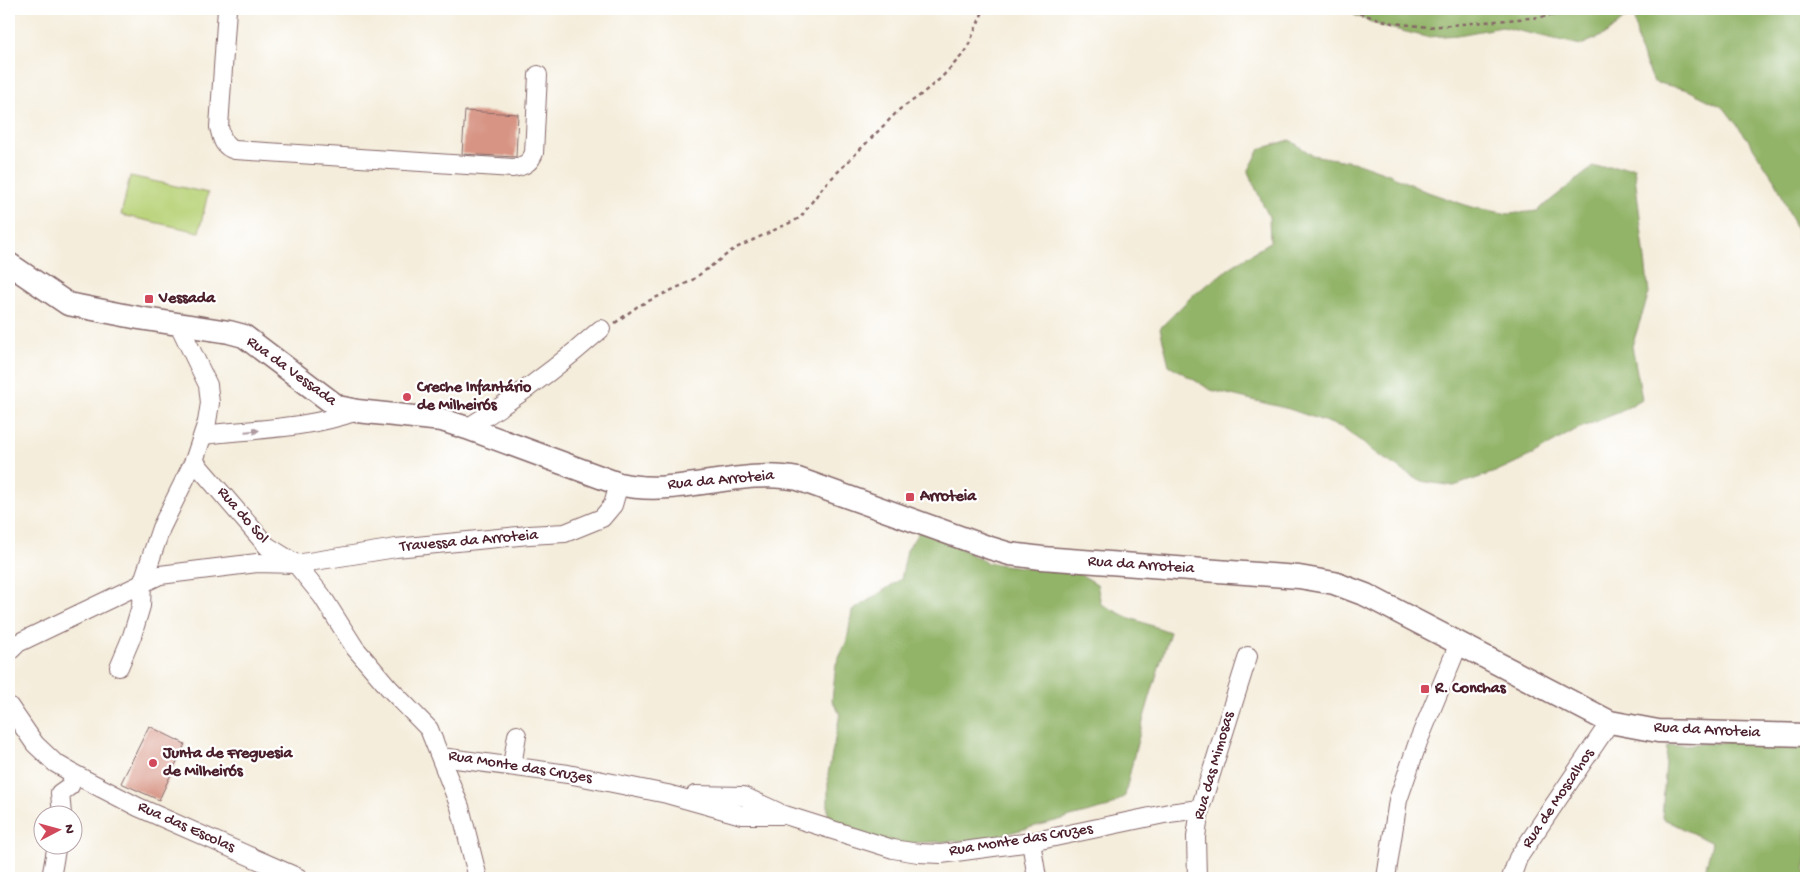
<svg xmlns="http://www.w3.org/2000/svg" width="1815" height="887" font-family="'Gochi Hand',sans-serif">
	<style>
		.green { fill: #b8d277; stroke: #817851 }
		.forest { fill: #92b468; stroke: #6e6a4a }
		.building { fill: #d79484 }
		.lines { fill: none; stroke-linecap: round; stroke-linejoin: round }
		.minor-casing { stroke: #866769; stroke-width: 20 }
		.major-casing { stroke: #866769; stroke-width: 25 }
		.path { stroke: #866769; stroke-width: 2.5; stroke-dasharray: 4 4; stroke-linecap: butt }
		.minor { stroke: #fff; stroke-width: 18 }
		.major { stroke: #fff; stroke-width: 22 }
		.oneway { fill: #ae9aa0 }
		.poi-dot { fill: #d1495b; stroke: #fff; stroke-width: 2 }
		.labels { text-anchor: middle; dominant-baseline: central; stroke-width: 4.5; stroke-linejoin: round; paint-order: stroke }
		.poi-label { font-size: 16px; font-weight: bold; fill: #4a1f2b; stroke: #fff; text-anchor: start }
		.street-label { font-size: 16px; fill: #4a1f2b; stroke: #fff }
	</style>
	<rect width="100%" height="100%" fill="#fff"/>
	<filter id="ink" filterUnits="userSpaceOnUse"><feTurbulence type="fractalNoise" baseFrequency=".02" numOctaves="2"/><feDisplacementMap in="SourceGraphic" scale="10" xChannelSelector="R" yChannelSelector="G"/><feConvolveMatrix kernelMatrix="1 2 1 2 8 2 1 2 1" color-interpolation-filters="sRGB"/></filter>
	<filter id="wash" filterUnits="userSpaceOnUse"><feTurbulence type="fractalNoise" baseFrequency=".0096" numOctaves="4" result="noise"/><feDisplacementMap in="SourceGraphic" scale="20" xChannelSelector="R" yChannelSelector="G"/><feGaussianBlur stdDeviation="1.12" result="paint"/><feColorMatrix in="noise" values="0 0 0 0 0 0 0 0 0 0 0 0 0 0 0 0 0 1.4 0 .05"/><feComposite in="paint" operator="in"/></filter>
	<g filter="url(#wash)">
		<rect width="100%" height="100%" fill="#f4eddb"/>
		<!-- green -->
		<polygon class="green" points="130,176 208,193 199,232 121,215"/>
		<!-- forest -->
		<g class="forest">
			<polygon points="1355,9 1806,9 1806,320 1804,279 1796,229 1777,184 1747,138 1724,108 1688,90 1654,82 1639,48 1633,12 1606,34 1581,45 1502,27 1458,35 1427,37 1381,26 1354,15"/>
			<polygon points="1290,140 1312,155 1358,163 1389,174 1422,190 1471,207 1509,214 1537,211 1593,167 1634,167 1649,293 1632,346 1642,399 1620,412 1575,430 1532,455 1495,472 1454,486 1420,481 1378,455 1344,428 1289,409 1211,390 1169,365 1160,328 1192,296 1231,267 1270,242 1269,217 1248,172 1260,149"/>
			<path d="M 922,527 L 987,563 L 1080,574 L 1097,584 L 1101,604 L 1127,617 L 1170,632 C 1153,686 1136,740 1125,796 L 1109,807 L 982,840 L 886,844 L 828,822 L 828,774 L 840,714 L 832,700 L 836,664 L 847,641 L 852,611 L 901,579 L 907,550 Z"/>
			<polygon points="1754,740 1806,742 1806,878 1703,878 1712,843 1662,818 1667,746"/>
		</g>
		<g id="blocks">
			<!-- building -->
			<g class="building">
				<polygon points="465,111 518,114 516,157 462,154"/>
				<polygon points="149,726 185,744 159,800 121,783"/>
			</g>
		</g>
	</g>
	<g filter="url(#ink)">
		<use href="#blocks" fill-opacity="0" stroke="#866769" stroke-width="1"/>
		<g class="lines">
			<defs>
				<g id="minor">
					<path d="M 227,9 L 219,127 C 222,139 223,147 235,150 L 513,168 C 524,166 530,163 534,153 L 538,75"/>
					<path d="M 467,428 C 517,398 557,368 601,329"/>
					<path d="M 203,435 C 255,429 307,429 357,411"/>
					<polyline points="194,461 267,546 296,564 322,596 355,648 389,688 429,729 460,807 478,878"/>
					<polyline points="9,652 18,643 160,575 257,563 296,564 396,548 529,535 565,533 602,518 613,505 619,484"/>
					<polyline points="119,667 132,636 141,606 142,584 161,528 194,461 207,422 210,403 208,385 179,325"/>
					<polyline points="9,706 35,744 55,763 74,774 138,807 299,878"/>
					<polyline points="441,757 568,774 667,794 742,815 785,815 893,849 918,853 941,854 1031,842 1169,813 1200,809"/>
					<polyline points="512,766 517,735"/>
					<polyline points="695,795 743,796 778,812"/>
					<polyline points="62,814 60,793 70,786 74,774"/>
					<polyline points="1031,842 1037,878"/>
					<polyline points="51,878 57,844"/>
					<polyline points="1197,878 1196,837 1200,809 1248,656"/>
					<polyline points="1386,878 1398,800 1418,742 1459,643"/>
					<polyline points="1511,878 1518,858 1610,722"/>
				</g>
				<path id="major" d="M 9,264 L 68,304 L 139,318 L 229,332 L 244,336 L 338,407 L 357,411 L 442,420 L 467,428 L 619,484 C 678,498 739,467 798,479 L 990,548 L 1010,554 L 1042,558 L 1299,577 L 1334,583 L 1366,595 L 1610,722 L 1658,731 L 1806,735"/>
			</defs>
			<!-- minor casing -->
			<use href="#minor" class="minor-casing"/>
			<!-- major casing -->
			<use href="#major" class="major-casing"/>
			<!-- path -->
			<g class="path">
				<polyline points="1344,9 1393,23 1428,27 1541,17 1599,9"/>
				<polyline points="615,323 638,306 691,281 734,249 800,218 823,187 900,109 918,97 941,78 966,51 984,9"/>
			</g>
			<!-- minor -->
			<use href="#minor" class="minor"/>
			<!-- major -->
			<use href="#major" class="major"/>
		</g>
		<!-- one-way arrows -->
		<defs><path id="oneway-solid" d="M-6-.8H1V-3.2L6.5 0L1 3.2V.8H-6Z" transform="scale(1.25)"/></defs>
		<use class="oneway" href="#oneway-solid" transform="translate(252 431) rotate(-5)"/>
	</g>
	<!-- markers -->
	<g class="poi-dot">
		<rect x="144" y="294" width="10" height="10" rx="2.5"/>
		<circle cx="407" cy="397" r="5"/>
		<rect x="905" y="492" width="10" height="10" rx="2.5"/>
		<rect x="1420" y="684" width="10" height="10" rx="2.5"/>
		<circle cx="153" cy="763" r="5"/>
	</g>
	<g class="labels">
		<!-- poi labels -->
		<g class="poi-label">
			<text x="159" y="299">Vessada</text>
			<text x="417" y="388">Creche Infantário<tspan x="417" dy="18">de Milheirós</tspan></text>
			<text x="920" y="497">Arroteia</text>
			<text x="1435" y="689">R. Conchas</text>
			<text x="163" y="754">Junta de Freguesia<tspan x="163" dy="18">de Milheirós</tspan></text>
		</g>
		<!-- street labels -->
		<g class="street-label">
			<text transform="translate(291 372) rotate(36)">Rua da Vessada</text>
			<text transform="translate(721 481) rotate(-5)">Rua da Arroteia</text>
			<text transform="translate(242 516) rotate(49)">Rua do Sol</text>
			<text transform="translate(469 542) rotate(-5)">Travessa da Arroteia</text>
			<text transform="translate(1141 566) rotate(4)">Rua da Arroteia</text>
			<text transform="translate(1707 731) rotate(3)">Rua da Arroteia</text>
			<text transform="translate(1215 766) rotate(-74)">Rua das Mimosas</text>
			<text transform="translate(520 768) rotate(9)">Rua Monte das Cruzes</text>
			<text transform="translate(1559 799) rotate(-56)">Rua de Moscalhos</text>
			<text transform="translate(186 828) rotate(24)">Rua das Escolas</text>
			<text transform="translate(1021 841) rotate(-9)">Rua Monte das Cruzes</text>
		</g>
	</g>
	<!-- margin -->
	<rect width="1815" height="887" fill="none" stroke="#fff" stroke-width="30"/>
	<!-- north arrow -->
	<g transform="translate(58 830) rotate(84)"><circle r="24" fill="#ffffff" stroke="#b7a5aa"/>
	<path d="M0-4L9 19L0 12L-9 19Z" fill="#d1495b"/>
	<text y="-8" font-size="14" font-weight="bold" text-anchor="middle" fill="#4a1f2b">N</text>
	</g>
</svg>
